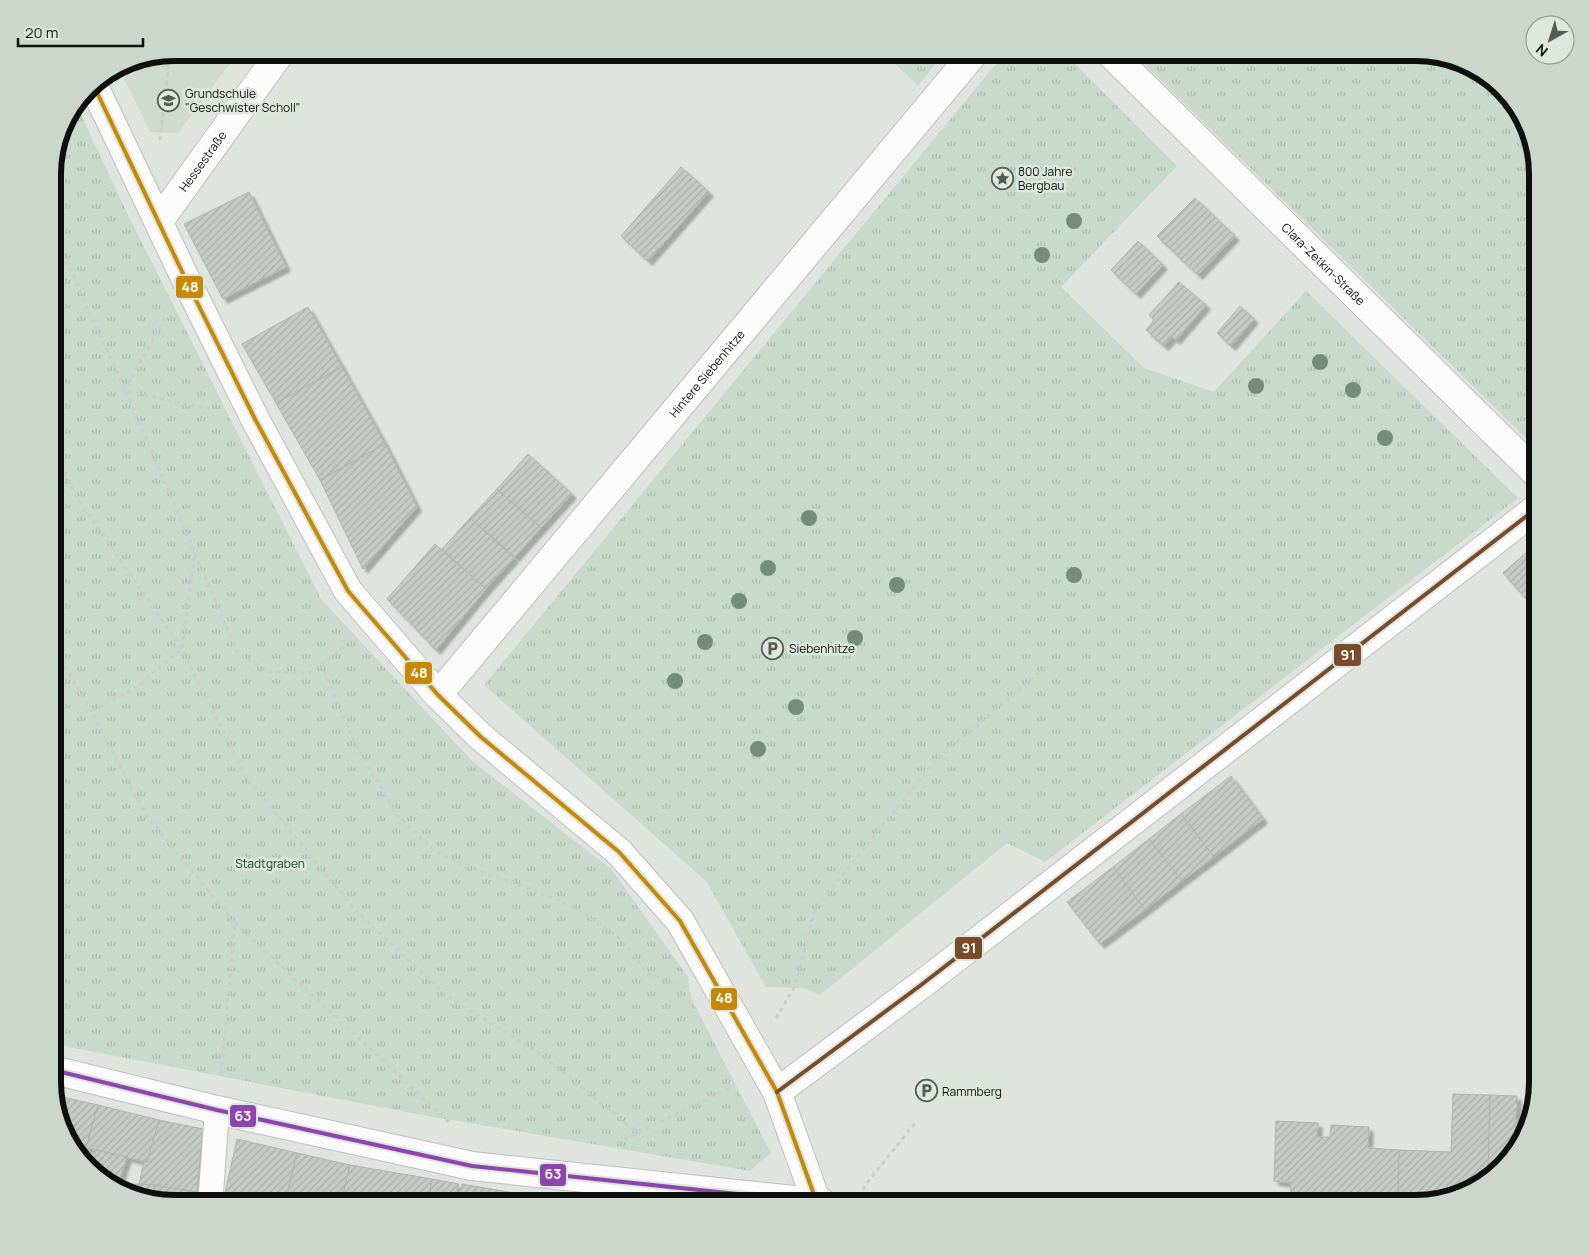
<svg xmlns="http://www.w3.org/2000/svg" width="1590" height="1256" font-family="Manrope,sans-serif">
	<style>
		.built { fill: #cfdbd0 }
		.park { fill: url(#park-tufts) }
		.building { fill: url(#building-hatch); stroke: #b0b4b0; filter: url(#shadow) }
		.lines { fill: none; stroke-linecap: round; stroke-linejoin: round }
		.lane-casing { stroke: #bcc0bc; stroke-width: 26 }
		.street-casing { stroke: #bcc0bc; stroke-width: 30 }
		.path { stroke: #cbcdcb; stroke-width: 3; stroke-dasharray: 4 4; stroke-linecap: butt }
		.lane { stroke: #fafbfa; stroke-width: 24 }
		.street { stroke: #fafbfa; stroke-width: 28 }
		.bus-1-casing { stroke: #dce7dd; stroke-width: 8 }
		.bus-2-casing { stroke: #dce7dd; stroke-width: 8 }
		.bus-3-casing { stroke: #dce7dd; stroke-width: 8 }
		.bus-1 { stroke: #c88803; stroke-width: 4 }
		.bus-2 { stroke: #8e44ad; stroke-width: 4 }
		.bus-3 { stroke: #7a4b2a; stroke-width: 4 }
		.tree { fill: #738d78 }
		.labels { text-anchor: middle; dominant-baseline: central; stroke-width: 5; stroke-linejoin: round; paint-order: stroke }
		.poi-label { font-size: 12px; fill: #0d100d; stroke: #dce7dd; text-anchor: start }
		.street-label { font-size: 12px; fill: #0d100d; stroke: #dce7dd }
		.park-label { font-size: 12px; fill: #1b4624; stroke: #dce7dd }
		.rim { fill: none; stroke: #0d100d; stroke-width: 6 }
		.line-badge { stroke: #dce7dd; stroke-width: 2 }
		.badge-label { font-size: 14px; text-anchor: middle; font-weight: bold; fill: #fff }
	</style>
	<defs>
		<pattern id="park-tufts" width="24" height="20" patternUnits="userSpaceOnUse" patternTransform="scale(1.25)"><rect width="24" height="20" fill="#c8daca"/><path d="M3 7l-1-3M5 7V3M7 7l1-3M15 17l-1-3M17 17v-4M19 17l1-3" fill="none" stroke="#abbaac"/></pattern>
		<pattern id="building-hatch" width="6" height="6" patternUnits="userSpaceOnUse" patternTransform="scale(1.25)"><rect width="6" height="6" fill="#c6cbc7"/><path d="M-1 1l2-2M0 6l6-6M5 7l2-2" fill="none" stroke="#a9adaa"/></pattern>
		<filter id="shadow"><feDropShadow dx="4.5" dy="4.5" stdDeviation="1" flood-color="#0004"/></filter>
	</defs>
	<rect width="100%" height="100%" fill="#dfe4df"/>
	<!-- built -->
	<polygon class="built" points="175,53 238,53 178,133 150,132 119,68 128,62"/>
	<!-- park -->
	<g class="park">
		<polygon points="883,53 945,53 918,85"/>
		<polygon points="1016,53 1064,53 1177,166 1061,287 1144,368 1214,392 1306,291 1518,498 1045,862 1007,843 820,995 803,988 766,987 706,881 484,685 1000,59"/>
		<polygon points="1133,53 1416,53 1462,62 1496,83 1525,121 1537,175 1537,449"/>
		<polygon points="77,106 123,205 321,599 472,761 612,870 688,977 691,998 771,1153 750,1171 417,1114 53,1044 53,166 65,121"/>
	</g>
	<!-- building -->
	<g class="building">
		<polygon points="681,167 709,192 648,261 621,236"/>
		<polygon points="249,192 286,267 223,299 184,224"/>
		<polygon points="1195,198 1235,236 1198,275 1157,236"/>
		<polygon points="1138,241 1163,265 1136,294 1111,270"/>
		<polygon points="1179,282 1206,305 1176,340 1172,337 1164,346 1146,330 1154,320 1149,315"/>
		<polygon points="1240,306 1254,319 1231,346 1217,333"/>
		<polygon points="308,307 342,367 276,403 242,344"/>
		<polygon points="342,367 385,444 320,480 276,403"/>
		<polygon points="385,444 417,507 363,569 320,480"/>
		<polygon points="528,454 572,494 541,528 497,489"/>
		<polygon points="497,489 541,528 515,557 470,518"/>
		<polygon points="470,518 514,558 486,589 442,549"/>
		<polygon points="1537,543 1537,611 1503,573"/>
		<polygon points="435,544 486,589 436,650 387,599"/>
		<polygon points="1231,776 1263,819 1214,857 1181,814"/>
		<polygon points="1181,814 1214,857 1182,881 1149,839"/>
		<polygon points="1149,839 1182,881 1145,910 1113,867"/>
		<polygon points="1113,867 1145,910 1100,944 1067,902"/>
		<polygon points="1453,1094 1490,1095 1488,1177 1469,1191 1415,1204 1398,1203 1399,1150 1451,1152"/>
		<polygon points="54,1095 98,1105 86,1148 72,1144 65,1136"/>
		<polygon points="1490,1095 1517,1096 1515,1149 1507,1162 1488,1177"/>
		<polygon points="98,1105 159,1120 147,1162 86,1148"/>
		<polygon points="159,1120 203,1129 197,1192 139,1184 144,1161 147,1162"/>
		<polygon points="1276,1121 1318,1123 1317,1137 1330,1137 1331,1125 1369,1127 1368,1148 1399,1150 1398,1203 1290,1203 1291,1183 1274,1181"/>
		<polygon points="237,1139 297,1153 285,1203 267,1203 225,1193"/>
		<polygon points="96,1150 127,1157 117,1187 94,1173 91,1169"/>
		<polygon points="297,1153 350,1165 341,1203 285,1203"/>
		<polygon points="350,1165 432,1179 428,1203 341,1203"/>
		<polygon points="432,1179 459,1184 452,1203 428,1203"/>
		<polygon points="118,1183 154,1185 155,1200 135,1197 117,1187"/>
		<polygon points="462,1184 543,1198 542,1203 457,1203"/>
		<polygon points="154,1185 197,1192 198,1203 174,1203 155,1200"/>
		<polygon points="225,1193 246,1198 247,1203 226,1203"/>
		<polygon points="543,1198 584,1203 542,1203"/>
	</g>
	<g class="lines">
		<defs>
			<polyline id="lane" points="211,1203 211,1192 217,1110"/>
			<g id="street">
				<path id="s1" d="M 1110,53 L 1537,474"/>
				<polyline points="93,84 186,280 255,419 348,591 438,695 481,737 619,852 680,921 777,1092 817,1203"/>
				<path id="s2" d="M 159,221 L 280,53"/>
				<path id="s3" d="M 438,695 L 974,53"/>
				<polyline points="53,1070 217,1110 472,1166 822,1203"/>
				<polyline points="777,1092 921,985 1537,508"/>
			</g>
		</defs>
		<!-- lane casing -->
		<use href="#lane" class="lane-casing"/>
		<!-- street casing -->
		<use href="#street" class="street-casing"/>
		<!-- path -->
		<g class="path">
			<polyline points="160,140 170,53"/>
			<polyline points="53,232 133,408 238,654 269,672 309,673 347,645"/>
			<polyline points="165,318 124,391 210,409"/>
			<polyline points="53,451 76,496 182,649 246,777 355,910 447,996 539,1053 638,1133"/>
			<polyline points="53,646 91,711 146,815 235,923 221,1074"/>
			<polyline points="321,664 355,744 398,816 436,852 475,870 527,887 578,909 623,941 648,974 673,983"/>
			<polyline points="91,711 134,689 182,649 195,554"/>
			<polyline points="235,923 450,1123"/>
			<polyline points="776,1018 795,986 815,909 934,762 1047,666"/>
			<polyline points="617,1143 730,1088 732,1086"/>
			<polyline points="858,1196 870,1179 916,1122"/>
		</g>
		<!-- lane -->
		<use href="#lane" class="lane"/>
		<!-- street -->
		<use href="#street" class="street"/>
		<defs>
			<polyline id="bus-1" points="93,84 186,280 255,419 348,591 438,695 481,737 619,852 680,921 777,1092 817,1203"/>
			<polyline id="bus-2" points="53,1070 217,1110 472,1166 822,1203"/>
			<polyline id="bus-3" points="777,1092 921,985 1537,508"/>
		</defs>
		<!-- bus-1 casing -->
		<use href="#bus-1" class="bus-1-casing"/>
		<!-- bus-2 casing -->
		<use href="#bus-2" class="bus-2-casing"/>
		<!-- bus-3 casing -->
		<use href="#bus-3" class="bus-3-casing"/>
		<!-- bus-1 -->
		<use href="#bus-1" class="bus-1"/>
		<!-- bus-2 -->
		<use href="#bus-2" class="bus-2"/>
		<!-- bus-3 -->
		<use href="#bus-3" class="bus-3"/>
	</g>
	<!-- trees -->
	<g class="tree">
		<circle cx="1074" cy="221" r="8"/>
		<circle cx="1042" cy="255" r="8"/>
		<circle cx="1320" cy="362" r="8"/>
		<circle cx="1256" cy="386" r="8"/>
		<circle cx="1353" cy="390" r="8"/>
		<circle cx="1385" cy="438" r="8"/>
		<circle cx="809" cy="518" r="8"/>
		<circle cx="768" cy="568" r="8"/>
		<circle cx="1074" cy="575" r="8"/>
		<circle cx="897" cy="585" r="8"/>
		<circle cx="739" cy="601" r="8"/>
		<circle cx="855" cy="638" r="8"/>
		<circle cx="705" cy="642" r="8"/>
		<circle cx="675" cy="681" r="8"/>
		<circle cx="796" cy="707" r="8"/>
		<circle cx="758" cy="749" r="8"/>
	</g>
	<!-- icons -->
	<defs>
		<symbol id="school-ring" viewBox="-11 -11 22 22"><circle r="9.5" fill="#dce7dd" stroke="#565a56" stroke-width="1.5"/><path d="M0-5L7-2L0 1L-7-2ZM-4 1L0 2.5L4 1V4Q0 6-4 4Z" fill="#565a56"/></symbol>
		<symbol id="sight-ring" viewBox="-11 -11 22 22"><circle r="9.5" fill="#dce7dd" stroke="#565a56" stroke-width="1.5"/><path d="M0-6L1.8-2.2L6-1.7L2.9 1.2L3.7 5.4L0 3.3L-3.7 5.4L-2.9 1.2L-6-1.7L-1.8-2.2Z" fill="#565a56"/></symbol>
		<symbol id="parking-ring" viewBox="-11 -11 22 22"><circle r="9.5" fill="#dce7dd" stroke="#565a56" stroke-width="1.5"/><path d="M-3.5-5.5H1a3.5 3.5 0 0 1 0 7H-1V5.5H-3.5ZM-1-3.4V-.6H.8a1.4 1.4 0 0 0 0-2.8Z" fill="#565a56"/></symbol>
	</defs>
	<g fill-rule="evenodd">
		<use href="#school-ring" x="156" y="88" width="25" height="25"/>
		<use href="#sight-ring" x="990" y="166" width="25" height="25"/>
		<use href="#parking-ring" x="760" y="636" width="25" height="25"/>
		<use href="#parking-ring" x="914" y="1078" width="25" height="25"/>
	</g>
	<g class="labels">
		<!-- poi labels -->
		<g class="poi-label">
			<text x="185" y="93">Grundschule<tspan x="185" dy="14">"Geschwister Scholl"</tspan></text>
			<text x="1018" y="171">800 Jahre<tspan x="1018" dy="14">Bergbau</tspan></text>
			<text x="789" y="648">Siebenhitze</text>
			<text x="942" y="1091">Rammberg</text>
		</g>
		<!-- street labels -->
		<g class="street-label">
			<text stroke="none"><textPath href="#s2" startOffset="74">Hessestraße</textPath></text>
			<text stroke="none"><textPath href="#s1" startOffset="300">Clara-Zetkin-Straße</textPath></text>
			<text stroke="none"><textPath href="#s3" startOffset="419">Hintere Siebenhitze</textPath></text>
		</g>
		<!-- park labels -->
		<g class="park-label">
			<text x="270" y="863">Stadtgraben</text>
		</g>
	</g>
	<!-- crop -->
	<path d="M0 0H1590V1256H0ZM174 61H1416A113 113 0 0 1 1529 174V1082A113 113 0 0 1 1416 1195H174A113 113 0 0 1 61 1082V174A113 113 0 0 1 174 61Z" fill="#cbd6cc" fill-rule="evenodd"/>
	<path class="rim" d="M174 61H1416A113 113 0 0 1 1529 174V1082A113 113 0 0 1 1416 1195H174A113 113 0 0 1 61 1082V174A113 113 0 0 1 174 61Z"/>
	<g class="line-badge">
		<rect x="175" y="275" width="29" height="24" rx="5" fill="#c88803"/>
		<rect x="1333" y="643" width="29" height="24" rx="5" fill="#7a4b2a"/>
		<rect x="404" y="661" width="29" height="24" rx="5" fill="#c88803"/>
		<rect x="954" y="936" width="29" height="24" rx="5" fill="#7a4b2a"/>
		<rect x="710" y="987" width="28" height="24" rx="5" fill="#c88803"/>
		<rect x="229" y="1104" width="28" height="24" rx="5" fill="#8e44ad"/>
		<rect x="539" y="1163" width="28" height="24" rx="5" fill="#8e44ad"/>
	</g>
	<g class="badge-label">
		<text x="190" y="292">48</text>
		<text x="1348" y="660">91</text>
		<text x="419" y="678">48</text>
		<text x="969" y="953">91</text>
		<text x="724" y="1003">48</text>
		<text x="243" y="1121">63</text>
		<text x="553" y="1179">63</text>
	</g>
	<!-- north arrow -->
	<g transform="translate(1550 40) rotate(219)"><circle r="24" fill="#dce7dd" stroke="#89918a"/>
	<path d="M0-4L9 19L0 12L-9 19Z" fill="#565a56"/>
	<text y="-8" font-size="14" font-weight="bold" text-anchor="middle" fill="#0d100d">N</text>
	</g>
	<!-- scale -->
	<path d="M18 38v8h125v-8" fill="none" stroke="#0d100d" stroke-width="2.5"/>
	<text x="25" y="38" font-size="15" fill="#0d100d" stroke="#dce7dd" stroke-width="4" paint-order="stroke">20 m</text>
</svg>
